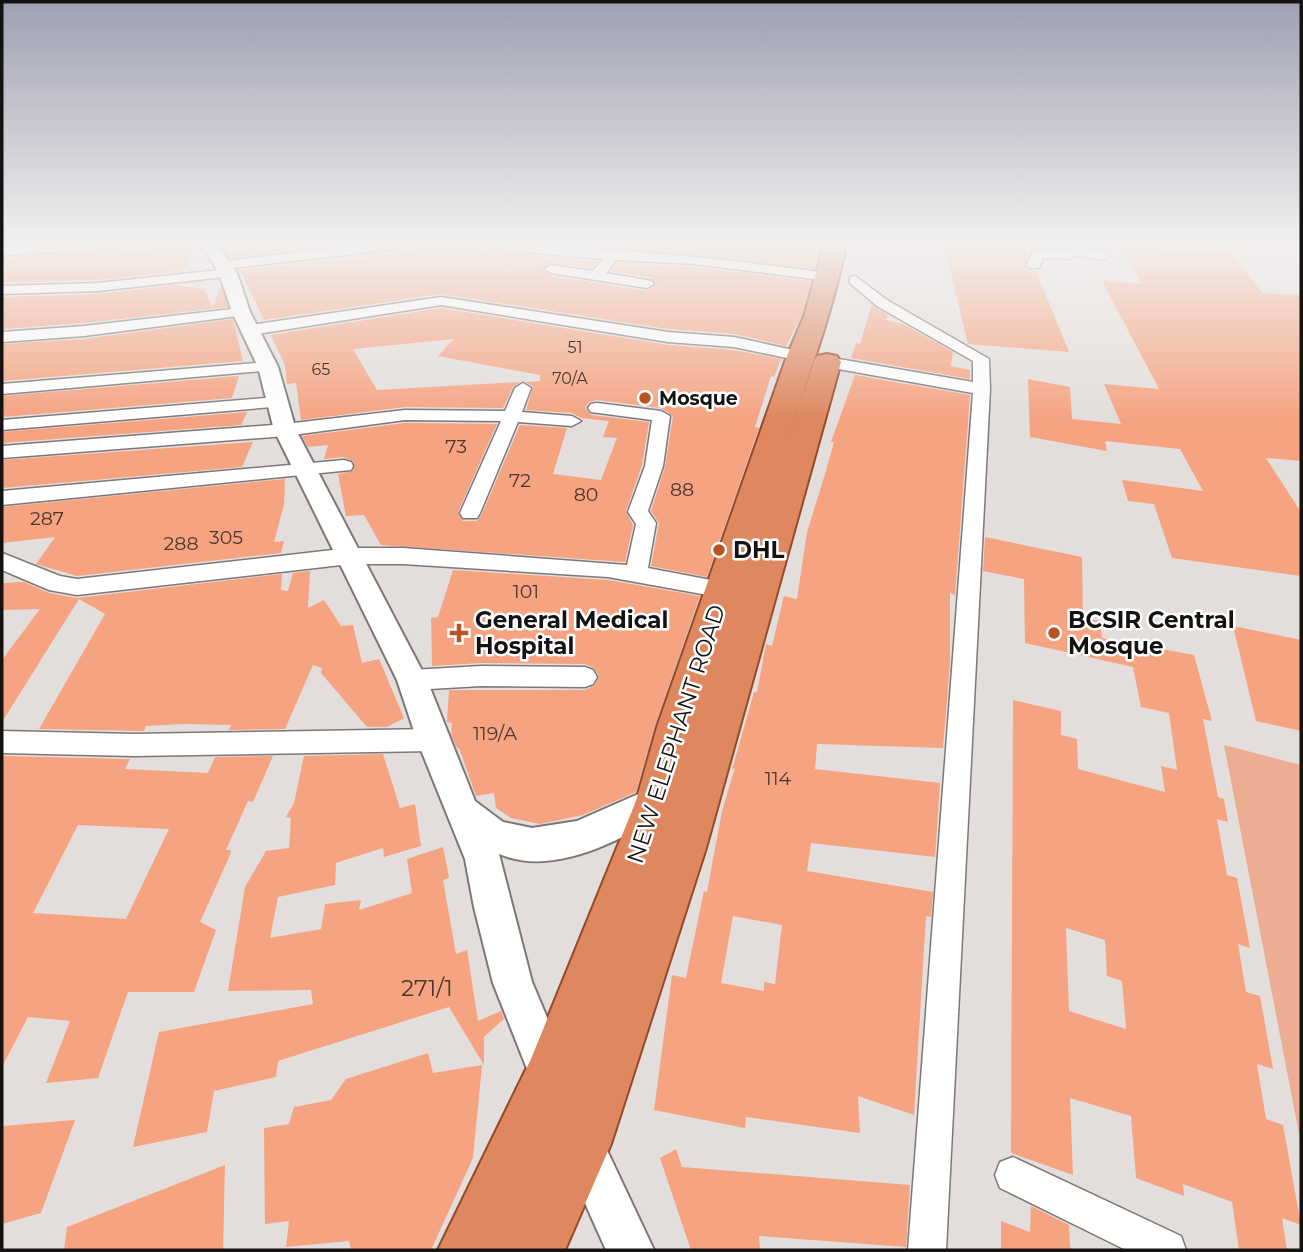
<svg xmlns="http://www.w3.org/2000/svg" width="1303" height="1252" font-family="Montserrat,sans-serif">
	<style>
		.green { fill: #edad93 }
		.building { fill: #f5a381; fill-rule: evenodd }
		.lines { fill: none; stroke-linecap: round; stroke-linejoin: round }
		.minor-casing { stroke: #7d7876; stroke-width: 3 }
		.tertiary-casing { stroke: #7d7876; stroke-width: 4 }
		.trunk-casing { stroke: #934b2a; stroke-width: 4 }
		.minor { fill: #fff; fill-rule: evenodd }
		.tertiary { fill: #fff; fill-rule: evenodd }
		.trunk { fill: #df875f; fill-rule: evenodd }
		.poi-dot { fill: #b85323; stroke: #fff; stroke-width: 2.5 }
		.labels { text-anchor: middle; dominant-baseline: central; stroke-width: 5; stroke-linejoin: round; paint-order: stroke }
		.far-number-label { font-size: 16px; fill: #4d372e }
		.far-poi-label { font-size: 19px; font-weight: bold; fill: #151312; stroke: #fff; text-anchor: start }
		.number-label { font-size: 19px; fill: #4d372e }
		.poi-label { font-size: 23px; font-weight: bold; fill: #151312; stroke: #fff; text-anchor: start }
		.street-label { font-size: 23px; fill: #151312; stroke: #fff }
		.near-number-label { font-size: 23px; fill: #4d372e }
	</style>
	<rect width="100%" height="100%" fill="#e3dedc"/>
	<!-- green -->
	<polygon class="green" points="1224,745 1301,765 1301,1144"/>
	<!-- building -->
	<g class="building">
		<polygon points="166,245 184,245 191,260 183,271 98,280 2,283 2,257 109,252 107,255"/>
		<polygon points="315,245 333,245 234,257 231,251"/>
		<polygon points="446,245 483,245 492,252 598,261 592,268 551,262 542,270 551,276 647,291 657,285 652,278 611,271 617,263 695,267 811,281 802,315 786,346 735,334 668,329 441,294 264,320 240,270 408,252 408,249"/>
		<polygon points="584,245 820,245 821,246 815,269 700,255"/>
		<polygon points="944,245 1023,245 1028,257 1025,266 1029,271 1036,271 1069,352 968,344"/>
		<polygon points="1118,245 1161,245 1163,248 1232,252 1262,293 1301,295 1301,461 1266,458 1301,512 1301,576 1172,558 1154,504 1128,501 1122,480 1203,491 1180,449 1105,441 1107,451 1030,437 1028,379 1070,387 1072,419 1121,424 1104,384 1159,389 1102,281 1142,284"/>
		<polygon points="174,285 204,289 213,307 221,287 228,307 84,323 2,329 2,297 98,294"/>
		<polygon points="872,305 888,315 886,320 903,324 953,352 951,366 970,370 970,379 851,358 856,343 860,344"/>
		<polygon points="441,308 668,345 734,350 781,359 774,377 771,376 755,427 759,428 707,577 651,566 659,523 651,511 665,467 673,416 661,408 597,400 589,402 585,408 591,415 649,422 642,465 626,511 633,525 625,562 381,545 364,515 346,516 338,474 353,471 353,461 344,457 324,459 328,445 308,447 302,436 405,423 497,424 458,512 463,521 477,521 482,514 520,425 567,428 553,474 601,480 617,438 603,437 609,421 581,418 572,413 526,410 533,387 526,382 540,381 540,375 438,356 454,339 353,349 377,390 520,382 513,387 503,408 405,407 301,420 296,383 287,384 285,365 271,335"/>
		<polygon points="233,319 243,361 2,381 2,344 84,339"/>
		<path d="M 855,375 L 970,395 L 955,595 L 950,593 L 950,663 L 943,748 L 817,744 L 815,769 L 940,783 L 935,857 L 811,843 L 807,871 L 933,892 L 931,917 L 926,916 L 914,1115 L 858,1096 L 860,1133 L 746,1117 L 745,1128 L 654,1110 L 672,975 L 686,978 L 704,891 L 707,892 L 722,811 L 735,768 L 732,770 L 754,692 L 757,692 L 766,644 L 772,646 L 784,596 L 797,599 L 807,532 L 826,471 L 834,442 L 831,442 ZM 733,916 L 782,925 L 775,984 L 764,982 L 764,991 L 721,983 Z"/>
		<polygon points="239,376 232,398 2,417 2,396"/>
		<polygon points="247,412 241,425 2,443 2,432"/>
		<polygon points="253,442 242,467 2,488 2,460"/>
		<polygon points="285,479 284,505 274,542 284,541 281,553 77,576 36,564 55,537 2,543 2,507"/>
		<path d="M 985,537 L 1082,557 L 1083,617 L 1100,621 L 1102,638 L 1194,655 L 1212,721 L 1203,719 L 1218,797 L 1224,799 L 1228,822 L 1217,819 L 1227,875 L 1237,878 L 1250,948 L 1238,944 L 1246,992 L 1260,996 L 1273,1069 L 1257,1064 L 1266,1119 L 1283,1125 L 1301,1225 L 1282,1218 L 1287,1250 L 1239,1250 L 1232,1202 L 1183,1184 L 1184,1196 L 1136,1178 L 1131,1116 L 1070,1098 L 1073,1175 L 1011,1153 L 1013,700 L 1061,711 L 1061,735 L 1077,739 L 1078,769 L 1165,792 L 1161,766 L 1177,770 L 1169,713 L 1141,707 L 1133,667 L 1025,643 L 1024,579 L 983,571 ZM 1066,928 L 1105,940 L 1107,976 L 1122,981 L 1126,1029 L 1069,1011 Z"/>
		<polygon points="453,570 608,580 700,596 655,726 636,792 583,815 540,824 511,818 496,808 494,793 476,796 459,748 457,748 451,734 452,723 447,722 449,690 585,690 595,685 599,676 594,668 585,664 481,663 432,666 431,618 438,617"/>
		<polygon points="310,571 308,608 324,600 341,626 353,625 362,663 379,659 404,718 387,727 367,727 321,673 322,668 313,665 285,729 229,730 231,725 183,724 146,726 144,731 39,729 105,614 79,599 2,722 2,660 40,609 2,610 2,583 24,582 49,593 77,598 282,574 281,590 288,591 293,573"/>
		<polygon points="1233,626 1301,640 1301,731 1256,721"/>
		<polygon points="383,754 400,808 415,804 421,846 384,857 383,848 336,863 335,885 278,897 270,938 321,929 325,904 361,900 359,910 412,893 407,859 443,847 449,878 443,880 456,954 467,950 478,1021 501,1011 504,1019 484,1037 484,1065 449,1007 278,1061 276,1077 214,1091 207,1132 133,1147 159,1032 313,1004 311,990 228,991 245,887 266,851 289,848 291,818 286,817 294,803 304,756"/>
		<path d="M 2,756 L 130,759 L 125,769 L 208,773 L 215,757 L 273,756 L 253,802 L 248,801 L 226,850 L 231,850 L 230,855 L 200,922 L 216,930 L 194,992 L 128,992 L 98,1078 L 46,1083 L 70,1021 L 28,1017 L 2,1067 ZM 78,825 L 169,829 L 126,919 L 33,913 Z"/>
		<polygon points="428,1053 433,1073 482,1065 473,1158 431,1250 351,1250 349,1241 286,1247 289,1221 265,1224 264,1128 289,1124 294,1107 331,1100 346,1079"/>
		<polygon points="75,1120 41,1213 2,1224 2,1126"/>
		<polygon points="676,1149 682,1167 910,1185 906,1247 759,1236 760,1250 691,1250 660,1158"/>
		<polygon points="225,1165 223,1250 64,1250 67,1227"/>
		<polygon points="1031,1206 1069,1225 1070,1247 1074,1250 1001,1250 1001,1221 1030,1232"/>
	</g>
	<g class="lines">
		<defs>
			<g id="minor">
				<polygon points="32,245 118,245 112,249 2,255 2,247"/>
				<polygon points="358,245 401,245 395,249 224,269 217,265 224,261"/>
				<path d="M 486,245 C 600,245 715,258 828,273 L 835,277 L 828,281 L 695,264 L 616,260 L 606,273 L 652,281 L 654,284 L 647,288 L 551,273 L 544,269 L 551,265 L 593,271 L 603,259 L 492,249 Z"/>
				<polygon points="1076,247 1107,253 1109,256 1102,260 1076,255 1069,259 1043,258 1039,268 1029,268 1027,265 1033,251 1065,251"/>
				<polygon points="228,269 235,273 233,276 98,291 2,294 2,286 98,283"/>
				<polygon points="855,276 887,300 989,359 990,389 946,1250 908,1250 973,393 827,367 819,362 827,357 973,382 973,361 877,306 850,283 850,277"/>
				<polygon points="441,297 668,332 734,337 807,353 809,356 801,361 734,347 668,342 441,305 251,335 243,330 251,325"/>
				<polygon points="241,308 248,312 246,315 84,336 2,342 2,332 84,326"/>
				<polygon points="268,362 274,364 276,367 274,370 2,394 2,384"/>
				<polygon points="523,383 531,388 522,412 572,416 581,421 572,426 518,422 480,513 477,518 463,518 460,513 501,421 405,420 285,436 2,458 2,446 285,424 405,410 505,411 515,388"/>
				<polygon points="278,397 287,402 284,406 2,430 2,420"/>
				<polygon points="597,403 661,411 670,416 663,466 648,511 656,523 648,568 732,584 735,590 732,596 724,598 608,577 403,564 350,564 77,595 49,590 2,570 2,553 60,576 77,579 350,548 403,548 627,565 636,524 628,512 645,466 652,420 591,412 588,408 591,404"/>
				<polygon points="344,460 351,462 353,466 351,470 2,505 2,491"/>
				<polygon points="481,666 585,667 593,670 597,677 593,684 585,687 481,686 412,690 403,687 400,680 403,673 412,670"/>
				<polygon points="433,729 442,732 446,740 442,748 433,751 134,756 2,753 2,731 134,734"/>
				<polygon points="1013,1157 1181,1236 1186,1250 1126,1250 1000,1188 995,1175 1000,1162"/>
			</g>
			<g id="tertiary">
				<path d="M 202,245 L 218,245 L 237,273 L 250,312 L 278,367 L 296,430 L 427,680 L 475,801 L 503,822 L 532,828 L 577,821 L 659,785 L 671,790 L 676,801 L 671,812 C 621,838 556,878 499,854 L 532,982 L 573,1079 L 567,1094 L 552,1100 L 537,1094 L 493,983 L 474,907 L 465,859 L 417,740 L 397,680 L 274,430 L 258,367 L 232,312 L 219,273 Z"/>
				<polygon points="581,1123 597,1129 654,1250 606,1250 559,1145 565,1129"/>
			</g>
			<path id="trunk" d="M 824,245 L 846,245 C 833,311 809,373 789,438 L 813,362 L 817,356 L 827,354 L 837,356 L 841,362 L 706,848 L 611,1144 L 565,1250 L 438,1250 L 531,1059 L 636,801 L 657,727 L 787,356 L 804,316 Z"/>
		</defs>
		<!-- minor casing -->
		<use href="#minor" class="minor-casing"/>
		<!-- tertiary casing -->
		<use href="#tertiary" class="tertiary-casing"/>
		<!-- trunk casing -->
		<use href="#trunk" class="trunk-casing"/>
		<!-- minor -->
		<use href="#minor" class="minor"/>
		<!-- tertiary -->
		<use href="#tertiary" class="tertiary"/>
		<!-- trunk -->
		<use href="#trunk" class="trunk"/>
	</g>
	<!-- sky -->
	<linearGradient id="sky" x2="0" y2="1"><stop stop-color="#9ea0b2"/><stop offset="0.58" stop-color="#f2f0ef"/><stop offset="1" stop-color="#f2f0ef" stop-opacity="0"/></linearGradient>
	<rect width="1303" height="421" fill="url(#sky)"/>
	<!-- markers -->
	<g class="poi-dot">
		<circle cx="645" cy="398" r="7"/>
		<circle cx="719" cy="550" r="7"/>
		<path d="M455.5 622.5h7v7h7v7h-7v7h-7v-7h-7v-7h7z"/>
		<circle cx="1054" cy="633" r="7"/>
	</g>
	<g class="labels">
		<!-- far-number labels -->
		<g class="far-number-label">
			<text x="575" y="347">51</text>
			<text x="321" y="369">65</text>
			<text x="570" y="378">70/A</text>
		</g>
		<!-- far-poi labels -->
		<g class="far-poi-label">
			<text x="659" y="398">Mosque</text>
		</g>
		<!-- number labels -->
		<g class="number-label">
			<text x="456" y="446">73</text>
			<text x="520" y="480">72</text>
			<text x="682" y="489">88</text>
			<text x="586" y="494">80</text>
			<text x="47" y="518">287</text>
			<text x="226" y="537">305</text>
			<text x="181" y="543">288</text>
			<text x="526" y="591">101</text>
			<text x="495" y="733">119/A</text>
			<text x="778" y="778">114</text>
		</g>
		<!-- poi labels -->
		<g class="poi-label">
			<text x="733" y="550">DHL</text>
			<text x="475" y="620">General Medical<tspan x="475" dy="26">Hospital</tspan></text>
			<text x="1068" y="620">BCSIR Central<tspan x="1068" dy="26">Mosque</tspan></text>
		</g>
		<!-- street labels -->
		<g class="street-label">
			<text transform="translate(676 734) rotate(-72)">NEW ELEPHANT ROAD</text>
		</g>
		<!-- near-number labels -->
		<g class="near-number-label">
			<text x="427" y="988">271/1</text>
		</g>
	</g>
	<!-- border -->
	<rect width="1303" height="1252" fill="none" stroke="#151312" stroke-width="7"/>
</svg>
